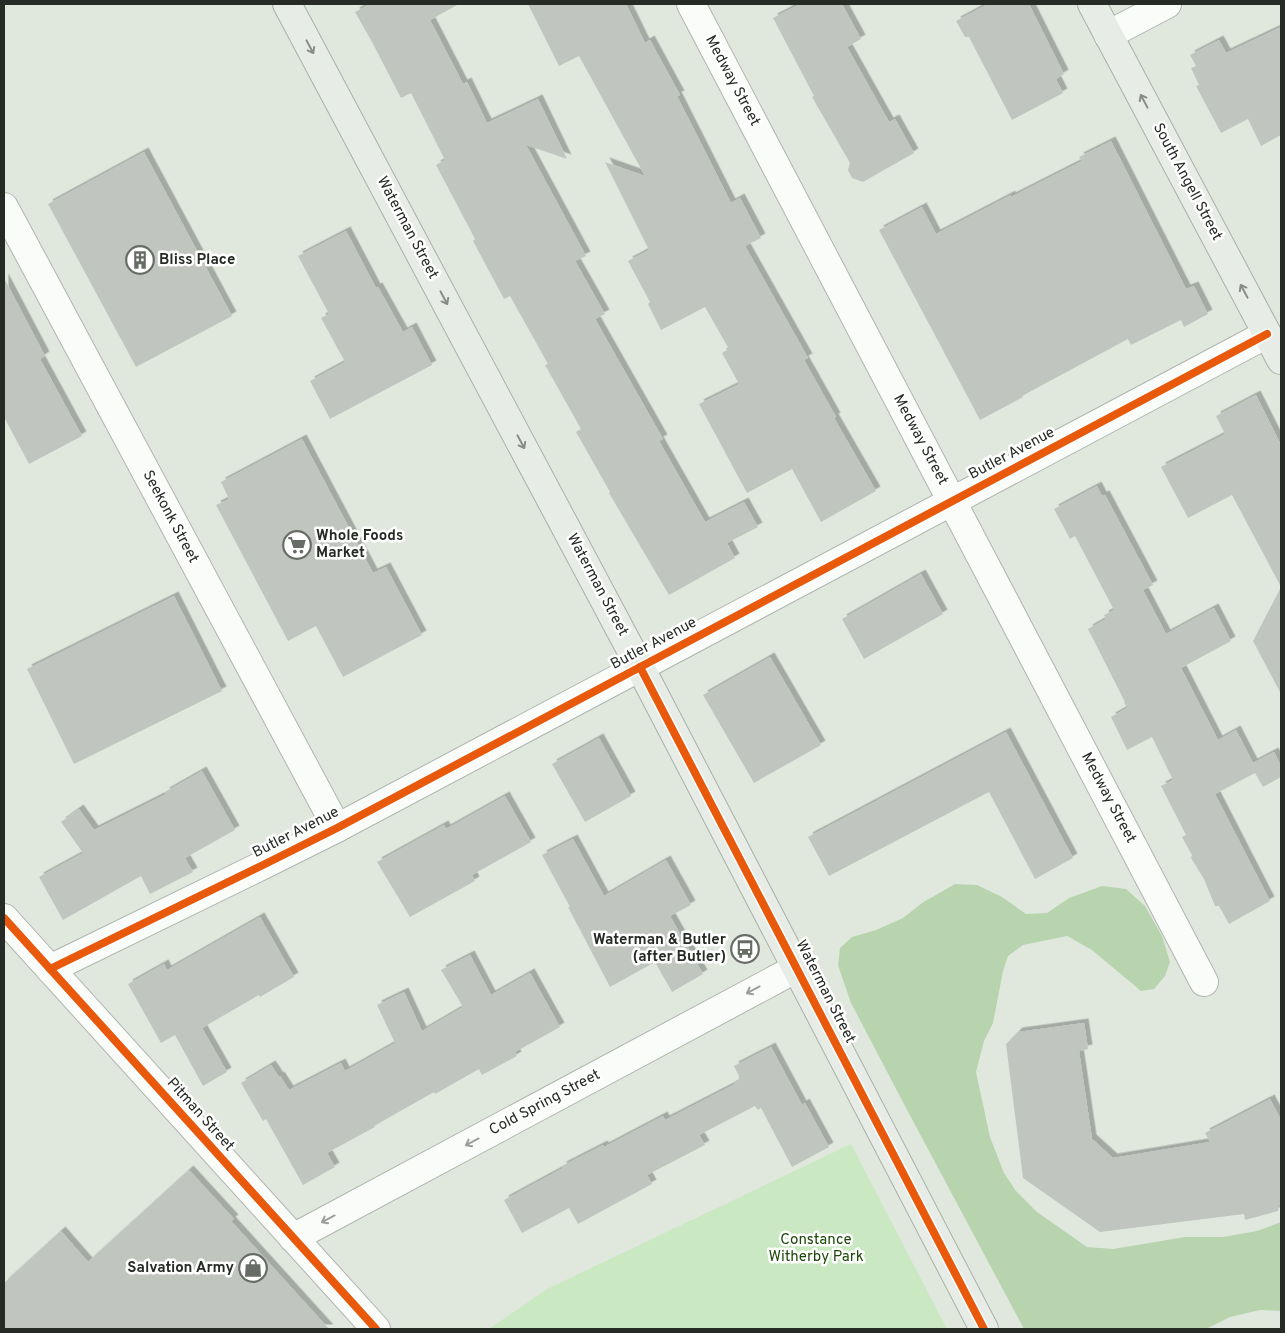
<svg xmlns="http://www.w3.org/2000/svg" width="1285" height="1333" font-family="Overpass,sans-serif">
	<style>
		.green { fill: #cae8c1 }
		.forest { fill: #b7d4ae }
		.building { fill: #c0c6bf; filter: url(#shadow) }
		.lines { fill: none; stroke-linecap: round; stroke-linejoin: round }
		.minor-casing { stroke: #afb5ae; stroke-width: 30 }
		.major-casing { stroke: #a8b1a5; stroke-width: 30 }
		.minor { stroke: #fafcfa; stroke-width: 28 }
		.major { stroke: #e8ece6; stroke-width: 28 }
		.cycleway-casing { stroke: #fff; stroke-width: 11 }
		.cycleway { stroke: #e8590c; stroke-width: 8 }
		.oneway { stroke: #878c86 }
		.oneway2 { stroke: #9b9e9a }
		.labels { text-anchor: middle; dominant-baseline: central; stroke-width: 5; stroke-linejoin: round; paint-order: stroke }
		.street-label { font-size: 15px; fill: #262b25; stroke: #fff }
		.poi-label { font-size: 15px; font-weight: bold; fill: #262b25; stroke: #fff; text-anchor: start }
		.park-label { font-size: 15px; fill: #1b4707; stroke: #fff }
	</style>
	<defs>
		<filter id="shadow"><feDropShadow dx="4.5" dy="-4.5" stdDeviation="0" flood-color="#0004"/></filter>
	</defs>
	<rect width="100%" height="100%" fill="#e0e8de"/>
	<!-- green -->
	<polygon class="green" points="851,1144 947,1329 489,1329 547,1289"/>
	<!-- forest -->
	<polygon class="forest" points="955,884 977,885 1002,897 1026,914 1047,913 1069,898 1102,886 1126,889 1145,906 1162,936 1170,962 1165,976 1154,989 1141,991 1092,950 1067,936 1023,945 1008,956 1003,971 993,1023 984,1041 976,1072 990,1137 1004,1173 1016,1191 1037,1212 1087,1247 1113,1249 1185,1237 1223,1237 1257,1231 1281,1222 1281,1311 1260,1310 1230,1317 1206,1329 1024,1329 905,1106 851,1003 838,965 840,948 852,937 876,930 903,918 922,903"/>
	<!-- building -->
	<g class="building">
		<polygon points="370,4 459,4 430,20 463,84 467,82 487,123 538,99 567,159 526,145 586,256 575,261 605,314 595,319 663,439 659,441 705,522 744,502 758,527 727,543 735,558 669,595 609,493 610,492 576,432 581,429 545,365 548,364 510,296 504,299 473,241 475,239 436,165 445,160 411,93 401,98 372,42 355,12"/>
		<polygon points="528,4 626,4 645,43 650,40 680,95 677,96 731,203 740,198 761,238 745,246 808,358 804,360 836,417 834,418 876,491 821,522 792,469 747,493 699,404 739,384 722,353 729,349 705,307 661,330 648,304 650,302 628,261 649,250 605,162 645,176 579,56 559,66"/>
		<polygon points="800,4 842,4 861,39 847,47 889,122 895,119 914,153 863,182 852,178 848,170 850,163 812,97 814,96 773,18"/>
		<polygon points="988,4 1029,4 1064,74 1056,79 1063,93 1012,120 969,37 965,37 956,21"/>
		<polygon points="1281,27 1281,135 1261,146 1248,119 1221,133 1196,86 1199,85 1191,68 1196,66 1190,55 1219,40 1226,53"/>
		<polygon points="1111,141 1186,289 1194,286 1208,314 1184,327 1181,320 1131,345 1128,339 1022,396 1023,397 980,420 879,230 922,207 936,234 1011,195 1011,197 1082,161 1079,157"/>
		<polygon points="144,152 232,316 136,367 48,204"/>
		<polygon points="346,231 376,288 378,287 403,332 412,327 432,365 330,419 310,381 345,362 321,318 329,314 298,256"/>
		<polygon points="4,278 45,356 40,359 82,436 29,464 4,417"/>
		<polygon points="1256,395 1281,445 1281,694 1253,641 1281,587 1232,495 1188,518 1161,467 1225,434 1216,416"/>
		<polygon points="302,439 373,573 386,567 422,635 343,677 316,626 288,641 216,505 229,499 221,482"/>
		<polygon points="1097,486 1102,496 1105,495 1153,585 1143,590 1166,634 1214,608 1231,641 1181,668 1218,740 1236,730 1253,763 1274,752 1281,766 1281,777 1263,787 1255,773 1215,794 1270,901 1229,924 1219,906 1215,906 1204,879 1191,858 1192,855 1182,837 1186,835 1161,786 1173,780 1152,737 1127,750 1111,717 1127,708 1124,702 1125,702 1088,629 1106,619 1104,615 1114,610 1075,536 1070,539 1054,509"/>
		<polygon points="921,574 943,614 864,659 842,619"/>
		<polygon points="174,596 222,691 74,764 27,669"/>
		<polygon points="770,657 821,745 754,783 703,695"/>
		<polygon points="1006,732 1073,858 1035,879 989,792 829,876 808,837"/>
		<polygon points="599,738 631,796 585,822 552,764"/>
		<polygon points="202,771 235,830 185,858 193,872 150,894 141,876 63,920 39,877 83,853 61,822 79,809 94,830 166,794 165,792"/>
		<polygon points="505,796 531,842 472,875 475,881 410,917 377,862 444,825 446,829"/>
		<polygon points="573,839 604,896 666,860 691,905 670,916 703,974 672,992 655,962 610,987 568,907 570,907 542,855"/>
		<polygon points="260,917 294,977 260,997 259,995 202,1028 227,1072 203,1086 175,1035 161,1043 128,984 164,964 167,970"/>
		<polygon points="470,955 491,995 530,973 560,1027 515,1052 517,1056 482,1075 479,1069 435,1094 434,1092 374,1126 375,1127 327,1153 335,1167 303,1185 266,1119 263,1121 241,1083 271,1065 279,1077 280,1076 289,1090 341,1063 345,1071 395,1043 377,1005 404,992 422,1031 463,1007 441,970"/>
		<polygon points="1084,1023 1088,1049 1079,1051 1092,1139 1113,1158 1210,1142 1205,1133 1270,1099 1281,1120 1281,1196 1278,1211 1245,1220 1244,1214 1100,1232 1023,1178 1006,1044 1018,1032"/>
		<polygon points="771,1047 802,1105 805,1103 829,1147 792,1167 761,1108 758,1110 755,1106 699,1135 705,1145 647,1175 652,1184 578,1224 569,1208 522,1233 504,1200 563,1168 562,1166 603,1145 604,1147 663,1116 665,1120 735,1084 734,1082 740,1078 734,1066"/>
		<polygon points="189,1170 234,1219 231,1221 329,1329 4,1329 4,1283 61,1231 88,1262"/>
	</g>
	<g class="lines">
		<defs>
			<g id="minor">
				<polyline points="691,4 1204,982"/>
				<polyline points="1108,35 1167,4"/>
				<polyline points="4,207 337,828"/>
				<polyline points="4,918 376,1329"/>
				<polyline points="50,969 263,865 337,828 1267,334"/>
				<polyline points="293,1238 797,968"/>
			</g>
			<g id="major">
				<polyline points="287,4 640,667 984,1329"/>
				<polyline points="1092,4 1281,360"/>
			</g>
		</defs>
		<!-- minor casing -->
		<use href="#minor" class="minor-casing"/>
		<!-- major casing -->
		<use href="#major" class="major-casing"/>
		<!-- minor -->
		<use href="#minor" class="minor"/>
		<!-- major -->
		<use href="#major" class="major"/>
		<defs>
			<g id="cycleway">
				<polyline points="640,667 984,1329"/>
				<polyline points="4,918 376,1329"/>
				<polyline points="50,969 263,865 337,828 1267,334"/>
			</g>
		</defs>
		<!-- cycleway casing -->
		<use href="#cycleway" class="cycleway-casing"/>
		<!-- cycleway -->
		<use href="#cycleway" class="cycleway"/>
	</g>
	<!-- one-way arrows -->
	<defs><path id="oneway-shaft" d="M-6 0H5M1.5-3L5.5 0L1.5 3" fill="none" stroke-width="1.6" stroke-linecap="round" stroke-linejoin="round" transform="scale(1.25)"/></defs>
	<g class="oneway">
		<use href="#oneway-shaft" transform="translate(310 47) rotate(62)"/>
		<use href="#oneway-shaft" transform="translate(1144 101) rotate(-118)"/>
		<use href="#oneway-shaft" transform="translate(1244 291) rotate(-118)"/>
		<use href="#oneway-shaft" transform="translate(444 298) rotate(62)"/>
		<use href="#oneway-shaft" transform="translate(521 442) rotate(62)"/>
	</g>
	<g class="oneway2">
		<use href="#oneway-shaft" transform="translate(753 990) rotate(152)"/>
		<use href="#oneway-shaft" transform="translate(472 1142) rotate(152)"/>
		<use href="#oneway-shaft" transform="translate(328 1219) rotate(152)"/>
	</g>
	<!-- icons -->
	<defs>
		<symbol id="building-ring" viewBox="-11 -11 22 22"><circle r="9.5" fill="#fff" stroke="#676d66" stroke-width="1.5"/><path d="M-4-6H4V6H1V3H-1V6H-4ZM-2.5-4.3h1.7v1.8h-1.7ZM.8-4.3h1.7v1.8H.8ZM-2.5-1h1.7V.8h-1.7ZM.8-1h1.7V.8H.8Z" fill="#676d66"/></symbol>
		<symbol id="supermarket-ring" viewBox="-11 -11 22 22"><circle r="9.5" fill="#fff" stroke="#676d66" stroke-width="1.5"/><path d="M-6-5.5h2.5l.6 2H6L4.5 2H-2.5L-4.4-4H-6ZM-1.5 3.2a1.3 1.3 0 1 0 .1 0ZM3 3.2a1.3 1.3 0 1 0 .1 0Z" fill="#676d66"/></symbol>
		<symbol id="bus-ring" viewBox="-11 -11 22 22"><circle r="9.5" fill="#fff" stroke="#676d66" stroke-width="1.5"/><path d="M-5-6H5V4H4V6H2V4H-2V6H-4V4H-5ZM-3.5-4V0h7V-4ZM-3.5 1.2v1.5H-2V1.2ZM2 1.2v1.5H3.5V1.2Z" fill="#676d66"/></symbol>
		<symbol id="shop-ring" viewBox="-11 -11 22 22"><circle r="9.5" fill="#fff" stroke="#676d66" stroke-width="1.5"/><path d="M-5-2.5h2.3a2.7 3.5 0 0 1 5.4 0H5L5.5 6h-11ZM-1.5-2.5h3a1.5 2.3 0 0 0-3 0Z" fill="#676d66"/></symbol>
	</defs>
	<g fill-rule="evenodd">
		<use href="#building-ring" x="124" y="244" width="32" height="32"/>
		<use href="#supermarket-ring" x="281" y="529" width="32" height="32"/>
		<use href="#bus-ring" x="729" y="933" width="32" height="32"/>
		<use href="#shop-ring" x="237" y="1252" width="32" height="32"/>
	</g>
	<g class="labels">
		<!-- street labels -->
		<g class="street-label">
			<text transform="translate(732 81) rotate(62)">Medway Street</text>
			<text transform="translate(1187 182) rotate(62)">South Angell Street</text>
			<text transform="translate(407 228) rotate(62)">Waterman Street</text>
			<text transform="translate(920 440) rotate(62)">Medway Street</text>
			<text transform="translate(1012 454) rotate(-28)">Butler Avenue</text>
			<text transform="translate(170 517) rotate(62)">Seekonk Street</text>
			<text transform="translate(597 585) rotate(62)">Waterman Street</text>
			<text transform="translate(654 644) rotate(-28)">Butler Avenue</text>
			<text transform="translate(1108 798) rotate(62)">Medway Street</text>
			<text transform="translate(296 833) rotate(-27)">Butler Avenue</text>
			<text transform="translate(825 992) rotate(63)">Waterman Street</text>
			<text transform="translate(545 1103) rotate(-28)">Cold Spring Street</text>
			<text transform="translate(200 1115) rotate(48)">Pitman Street</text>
		</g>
		<!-- poi labels -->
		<g class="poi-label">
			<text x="159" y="260">Bliss Place</text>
			<text x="316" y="536">Whole Foods<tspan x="316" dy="17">Market</tspan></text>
			<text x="726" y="940" text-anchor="end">Waterman &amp; Butler<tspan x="726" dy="17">(after Butler)</tspan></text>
			<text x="234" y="1268" text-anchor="end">Salvation Army</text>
		</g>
		<!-- park labels -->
		<g class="park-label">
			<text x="816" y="1240">Constance<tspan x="816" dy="17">Witherby Park</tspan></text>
		</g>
	</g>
	<!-- border -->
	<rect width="1285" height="1333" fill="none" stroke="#262b25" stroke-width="10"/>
</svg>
